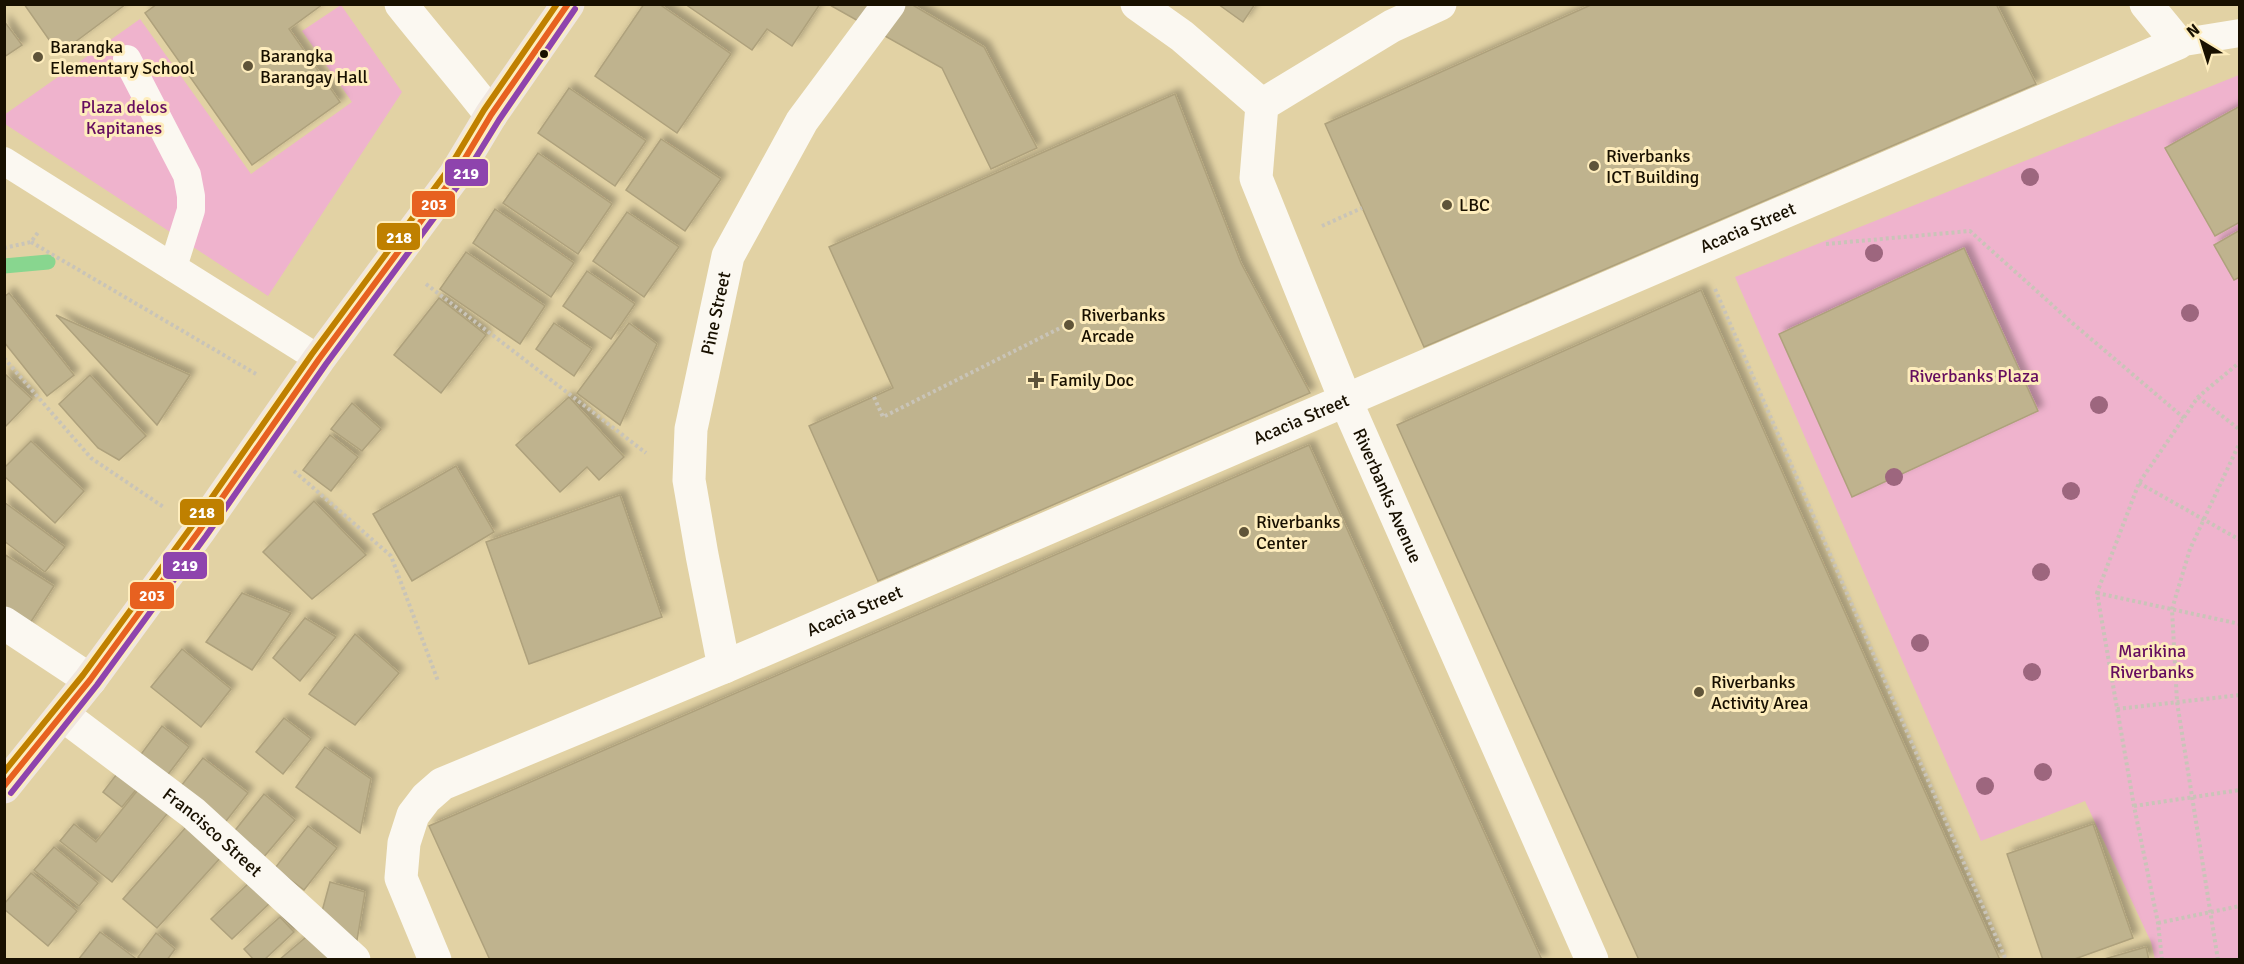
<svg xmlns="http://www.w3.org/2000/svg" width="2244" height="964" font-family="Signika,sans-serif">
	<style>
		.green { fill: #efb3cd }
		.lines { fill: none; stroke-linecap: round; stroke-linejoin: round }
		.stream { stroke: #88d68f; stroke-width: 15 }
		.building { fill: #bfb38e; stroke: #aea17c; stroke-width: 1.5; filter: url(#shadow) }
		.path { stroke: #c9c4b8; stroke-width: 4; stroke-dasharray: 3 3; stroke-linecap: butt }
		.service { stroke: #fbf8f1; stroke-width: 28 }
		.minor { stroke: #fbf8f1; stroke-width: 33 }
		.tertiary { stroke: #fbf8f1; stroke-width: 33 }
		.primary { stroke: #f0e7e0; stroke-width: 33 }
		.bus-1-casing { stroke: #feedbd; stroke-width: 10 }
		.bus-2-casing { stroke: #feedbd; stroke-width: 10 }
		.bus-3-casing { stroke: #feedbd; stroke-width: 10 }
		.bus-1 { stroke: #e76120; stroke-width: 6 }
		.bus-2 { stroke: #8e44ad; stroke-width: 6 }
		.bus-3 { stroke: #bf8000; stroke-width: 6 }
		.tree { fill: #9d667e }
		.bus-dot { fill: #181000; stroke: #feedbd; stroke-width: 2 }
		.poi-dot { fill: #5f5439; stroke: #feedbd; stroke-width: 2 }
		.labels { text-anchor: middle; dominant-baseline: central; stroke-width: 6; stroke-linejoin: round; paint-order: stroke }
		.poi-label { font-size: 18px; fill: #181000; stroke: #feedbd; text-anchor: start }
		.park-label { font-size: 18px; fill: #650d5f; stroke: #feedbd }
		.street-label { font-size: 18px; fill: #181000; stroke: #feedbd }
		.line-badge { stroke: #feedbd; stroke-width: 2 }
		.badge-label { font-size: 16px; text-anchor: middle; font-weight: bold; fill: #fff }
	</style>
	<defs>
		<filter id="shadow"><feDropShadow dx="5.5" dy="-5.5" stdDeviation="3" flood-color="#0004"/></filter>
	</defs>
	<rect width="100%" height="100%" fill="#e2d2a4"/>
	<!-- green -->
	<g class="green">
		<polygon points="341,5 402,92 268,296 5,124 4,115 140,19 251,174 352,102 302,31"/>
		<polygon points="2239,75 2239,959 2155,959 2151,942 2085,801 1981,841 1735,277"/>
	</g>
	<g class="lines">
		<!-- stream -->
		<polyline class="stream" points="4,266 48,262"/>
	</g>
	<!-- building -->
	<g class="building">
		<polygon points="24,4 126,4 59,54"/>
		<polygon points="157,4 323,4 289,29 340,102 252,165 145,13"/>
		<polygon points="644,4 659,4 731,54 677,133 595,76"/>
		<polygon points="685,4 820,4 792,46 767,29 752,50"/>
		<polygon points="828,4 911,4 984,47 1037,148 991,169 942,68"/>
		<polygon points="1218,4 1255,4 1243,22"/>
		<polygon points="1593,4 1996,4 2036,84 1424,347 1325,124"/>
		<polygon points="4,21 22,45 4,57"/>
		<polygon points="569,88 646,141 615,186 538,133"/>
		<polygon points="1175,94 1241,263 1310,393 878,581 809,426 893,388 829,247"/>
		<polygon points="2240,106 2240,222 2215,236 2165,148"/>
		<polygon points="661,139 721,179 685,231 626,190"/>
		<polygon points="538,153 612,204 578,254 503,203"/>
		<polygon points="495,209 574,263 551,297 473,243"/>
		<polygon points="627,212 679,247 644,297 593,261"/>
		<polygon points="2240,230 2240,277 2234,280 2214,245"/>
		<polygon points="1964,248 2038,411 1852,497 1779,334"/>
		<polygon points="466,252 545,306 520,344 440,289"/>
		<polygon points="587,271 635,304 611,339 563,306"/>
		<polygon points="1701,290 2000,960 1639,960 1397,425"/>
		<polygon points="9,293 74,375 47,396 4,342 4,297"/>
		<polygon points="439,298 486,335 441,393 394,355"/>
		<polygon points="56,315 190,375 157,425"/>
		<polygon points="554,323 592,349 574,376 536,349"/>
		<polygon points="629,323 657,344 620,425 577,393"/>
		<polygon points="4,373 32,399 6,426 4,424"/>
		<polygon points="90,375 146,436 119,460 98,448 59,404"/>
		<polygon points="569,397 624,457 599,480 587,467 560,492 516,445"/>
		<polygon points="352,403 381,429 362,451 331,429"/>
		<polygon points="330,435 358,457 331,491 303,470"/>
		<polygon points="31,441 84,491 55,523 4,476 4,468"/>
		<polygon points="1309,445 1542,960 490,960 429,826"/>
		<polygon points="456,466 494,532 412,581 373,514"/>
		<polygon points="620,495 662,617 529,664 486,542"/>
		<polygon points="314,501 366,555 312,599 263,552"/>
		<polygon points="4,502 65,547 45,572 4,541"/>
		<polygon points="4,554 54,586 25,631 4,617"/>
		<polygon points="242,593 291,613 252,670 206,642"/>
		<polygon points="305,618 336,637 300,681 273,658"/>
		<polygon points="355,634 399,673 355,725 309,694"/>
		<polygon points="182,649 231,689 201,727 151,687"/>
		<polygon points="284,718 311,739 283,774 256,752"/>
		<polygon points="162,726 189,747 163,781 136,761"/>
		<polygon points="325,747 371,779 360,833 296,787"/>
		<polygon points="203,758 248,793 223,825 177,791"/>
		<polygon points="123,766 143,781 122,807 103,792"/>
		<polygon points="141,786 171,809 112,882 60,841 74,824 96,842"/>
		<polygon points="264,794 295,820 263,858 233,833"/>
		<polygon points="2093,824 2133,938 2072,960 2043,960 2007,854"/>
		<polygon points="187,826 222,856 157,928 123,899"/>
		<polygon points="308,826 337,848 304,890 275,868"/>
		<polygon points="54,847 98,883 79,906 34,870"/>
		<polygon points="31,873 77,911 48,946 4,909 4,904"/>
		<polygon points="251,881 271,902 232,939 211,919"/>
		<polygon points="330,882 365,892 357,940 321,915"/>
		<polygon points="280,917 294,932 264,960 254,960 244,949"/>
		<polygon points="318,927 332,960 279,960"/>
		<polygon points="100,932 135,958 134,960 78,960"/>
		<polygon points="156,933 175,949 167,960 142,960 138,957"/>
		<polygon points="2146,947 2149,960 2101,960"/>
	</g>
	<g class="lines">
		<!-- path -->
		<g class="path">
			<polyline points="1322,226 1362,208"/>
			<polyline points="31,242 256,374"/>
			<polyline points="1826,244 1970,231 2070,321 2184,418"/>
			<polyline points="4,248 31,242 39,231"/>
			<polyline points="426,284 646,453"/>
			<polyline points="1715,289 2006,960"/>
			<polyline points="4,358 91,458 165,508"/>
			<polyline points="874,397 883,417 1076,320"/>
			<polyline points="2198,397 2240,430"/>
			<polyline points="294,471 391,556 438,681"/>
			<polyline points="2139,483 2240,540"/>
			<polyline points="2097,593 2240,624"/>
			<polyline points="2117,709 2240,695"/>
			<polyline points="2134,806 2240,790"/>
			<polyline points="2158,923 2240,906"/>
			<polyline points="2162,960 2158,923 2134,806 2097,593 2139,483 2198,397 2240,362"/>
			<polyline points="2218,960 2177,702 2172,609 2190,549 2240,442"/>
		</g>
		<!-- service -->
		<g class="service">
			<polyline points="2178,43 2240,33"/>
			<polyline points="127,59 187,175 191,196 191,210 173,267"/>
			<polyline points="4,161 319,359"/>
		</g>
		<!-- minor -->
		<g class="minor">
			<path d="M 401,4 C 431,42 462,77 491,115"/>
			<polyline points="1137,4 1182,36 1262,105"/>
			<polyline points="4,623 90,680"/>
			<path id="s1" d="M 724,667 L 2178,43 L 2146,4"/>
			<path id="s2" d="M 63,715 L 193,813 L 354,960"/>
		</g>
		<!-- tertiary -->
		<g class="tertiary">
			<path id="s3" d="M 1440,4 L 1392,26 L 1262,105 L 1256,178 L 1345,399 L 1592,960"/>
			<path id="s4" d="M 435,960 L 401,878 L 404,843 L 413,815 L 426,798 L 442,784 L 724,667 L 702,555 L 689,480 L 691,429 L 728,256 L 802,121 L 889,4"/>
		</g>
		<!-- primary -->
		<polyline class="primary" points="4,787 90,680 199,531 319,359 455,175 491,115 568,4"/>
		<defs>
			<polyline id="bus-1" points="4,786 90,680 199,531 319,359 455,175 491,115 568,4"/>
			<polyline id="bus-2" points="11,793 97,685 206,536 326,364 462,180 499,120 575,9"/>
			<polyline id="bus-3" points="4,772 83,675 192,526 312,354 448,170 484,110 557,4"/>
		</defs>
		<!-- bus-1 casing -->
		<use href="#bus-1" class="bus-1-casing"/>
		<!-- bus-2 casing -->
		<use href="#bus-2" class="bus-2-casing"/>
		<!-- bus-3 casing -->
		<use href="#bus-3" class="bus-3-casing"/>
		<!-- bus-1 -->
		<use href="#bus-1" class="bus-1"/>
		<!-- bus-2 -->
		<use href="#bus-2" class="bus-2"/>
		<!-- bus-3 -->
		<use href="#bus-3" class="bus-3"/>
	</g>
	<!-- trees -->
	<g class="tree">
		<circle cx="2030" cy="177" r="9"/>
		<circle cx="1874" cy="253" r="9"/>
		<circle cx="2190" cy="313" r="9"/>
		<circle cx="2099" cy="405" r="9"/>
		<circle cx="1894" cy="477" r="9"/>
		<circle cx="2071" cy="491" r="9"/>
		<circle cx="2041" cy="572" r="9"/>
		<circle cx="1920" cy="643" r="9"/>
		<circle cx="2032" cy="672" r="9"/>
		<circle cx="2043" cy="772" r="9"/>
		<circle cx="1985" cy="786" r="9"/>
	</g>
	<!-- markers -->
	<circle class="bus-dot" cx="544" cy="54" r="5"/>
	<g class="poi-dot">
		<circle cx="38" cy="57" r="6"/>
		<circle cx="248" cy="66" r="6"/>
		<circle cx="1594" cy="166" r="6"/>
		<circle cx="1447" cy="205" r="6"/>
		<circle cx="1069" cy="325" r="6"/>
		<path d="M1033 371h6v6h6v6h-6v6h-6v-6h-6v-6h6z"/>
		<circle cx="1244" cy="532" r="6"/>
		<circle cx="1699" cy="692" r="6"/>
	</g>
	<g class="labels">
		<!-- poi labels -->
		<g class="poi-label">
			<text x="50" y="47">Barangka<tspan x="50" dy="21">Elementary School</tspan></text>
			<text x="260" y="56">Barangka<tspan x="260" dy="21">Barangay Hall</tspan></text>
			<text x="1606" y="156">Riverbanks<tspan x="1606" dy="21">ICT Building</tspan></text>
			<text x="1459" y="205">LBC</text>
			<text x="1081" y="315">Riverbanks<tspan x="1081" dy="21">Arcade</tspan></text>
			<text x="1050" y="380">Family Doc</text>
			<text x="1256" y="522">Riverbanks<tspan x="1256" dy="21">Center</tspan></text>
			<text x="1711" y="682">Riverbanks<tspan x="1711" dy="21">Activity Area</tspan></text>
		</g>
		<!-- park labels -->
		<g class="park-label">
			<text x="124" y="107">Plaza delos<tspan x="124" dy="21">Kapitanes</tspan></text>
			<text x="1974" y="376">Riverbanks Plaza</text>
			<text x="2152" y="651">Marikina<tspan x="2152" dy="21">Riverbanks</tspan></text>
		</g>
		<!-- street labels -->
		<g class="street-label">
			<text stroke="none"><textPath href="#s1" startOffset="1114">Acacia Street</textPath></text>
			<text stroke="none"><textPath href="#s4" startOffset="861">Pine Street</textPath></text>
			<text stroke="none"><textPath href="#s1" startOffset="628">Acacia Street</textPath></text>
			<text stroke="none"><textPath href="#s3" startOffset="622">Riverbanks Avenue</textPath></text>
			<text stroke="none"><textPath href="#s1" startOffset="142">Acacia Street</textPath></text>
			<text stroke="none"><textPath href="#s2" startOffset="190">Francisco Street</textPath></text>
		</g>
	</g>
	<g class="line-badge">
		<rect x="444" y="158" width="45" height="29" rx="6" fill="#8e44ad"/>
		<rect x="411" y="190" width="45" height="28" rx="6" fill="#e76120"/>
		<rect x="376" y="222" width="45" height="29" rx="6" fill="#bf8000"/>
		<rect x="179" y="498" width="46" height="28" rx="6" fill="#bf8000"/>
		<rect x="162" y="551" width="46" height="29" rx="6" fill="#8e44ad"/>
		<rect x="129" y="581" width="46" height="29" rx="6" fill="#e76120"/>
	</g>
	<g class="badge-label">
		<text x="466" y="179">219</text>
		<text x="434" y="210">203</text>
		<text x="399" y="243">218</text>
		<text x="202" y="518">218</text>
		<text x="185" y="571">219</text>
		<text x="152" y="601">203</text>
	</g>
	<!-- border -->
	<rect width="2244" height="964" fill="none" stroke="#181000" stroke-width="12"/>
	<!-- north arrow -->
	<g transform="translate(2202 42) rotate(322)" stroke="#feedbd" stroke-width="4.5" paint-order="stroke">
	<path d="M0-4.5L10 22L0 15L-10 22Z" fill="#181000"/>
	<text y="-9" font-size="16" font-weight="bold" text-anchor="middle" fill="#181000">N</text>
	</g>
</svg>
